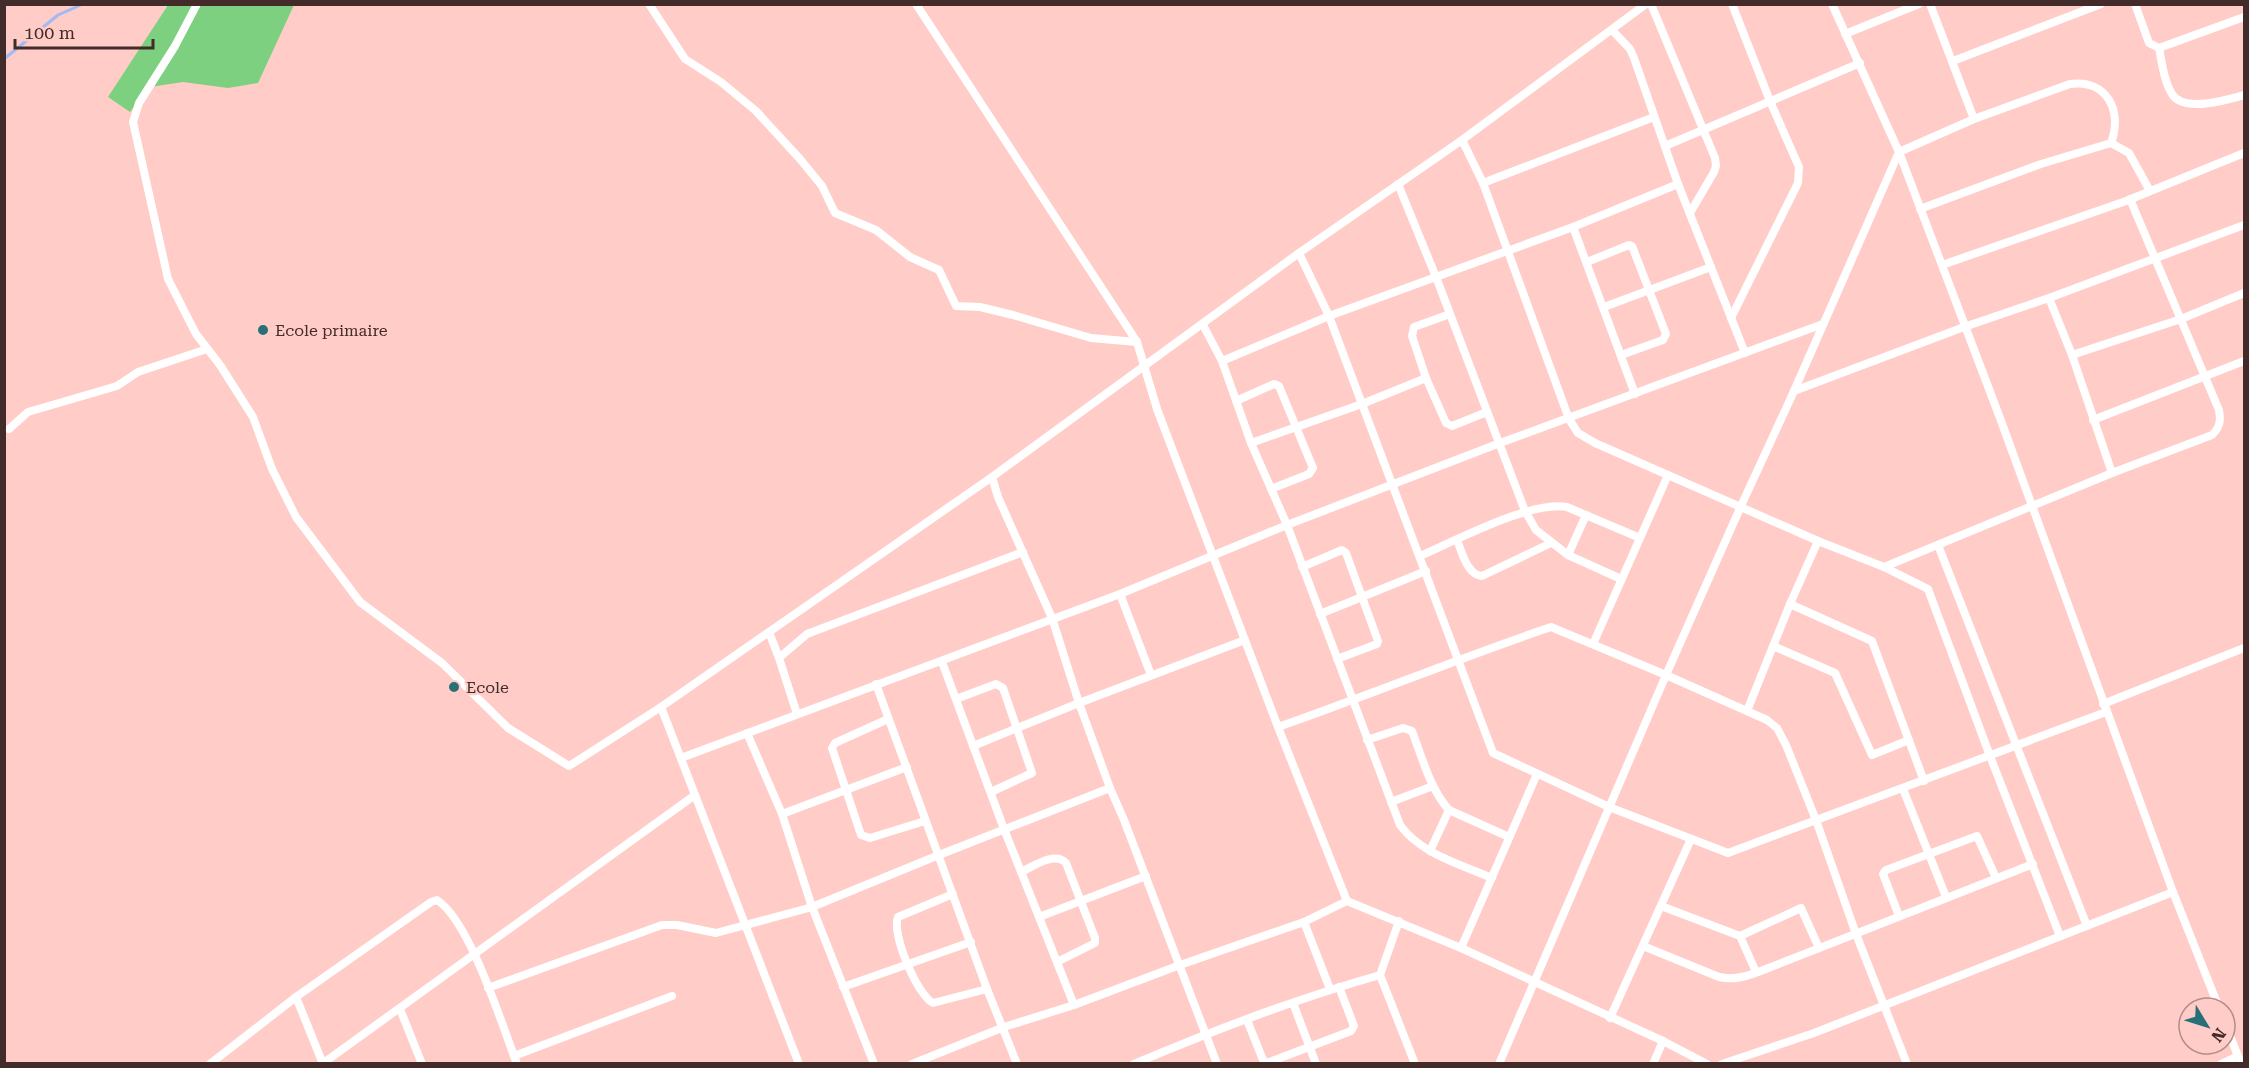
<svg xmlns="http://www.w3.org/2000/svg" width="2249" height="1068" font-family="'Roboto Serif',serif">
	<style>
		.green { fill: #7dd07f }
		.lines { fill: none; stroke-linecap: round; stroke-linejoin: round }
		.stream { stroke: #9fbaf4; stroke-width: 3 }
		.street { stroke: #fff; stroke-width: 8 }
		.poi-dot { fill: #277078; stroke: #ffccc7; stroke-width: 2 }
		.labels { text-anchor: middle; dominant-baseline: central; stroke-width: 4.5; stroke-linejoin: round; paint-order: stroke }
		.poi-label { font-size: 16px; fill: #432b29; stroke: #ffccc7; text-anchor: start }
	</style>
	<rect width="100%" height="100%" fill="#ffccc7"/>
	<!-- green -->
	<polygon class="green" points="168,5 294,5 258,83 228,88 183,82 150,87 130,112 108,97"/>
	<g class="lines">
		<!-- stream -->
		<polyline class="stream" points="4,59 58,15 83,4"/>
		<!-- street -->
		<g class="street">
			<polyline points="197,4 175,46 139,103 133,122 168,279 196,334 220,365 253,417 272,469 296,517 360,602 442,663 508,728 569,766 661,707 992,477 1299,253 1462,140 1646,4"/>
			<polyline points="649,4 685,59 721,82 756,111 800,159 822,186 835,213 876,230 910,257 939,270 956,306 980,307 1013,315 1091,338 1137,342"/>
			<polyline points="916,4 1137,342 1157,409 1278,727 1347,901"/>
			<polyline points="1651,4 1715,158 1716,166 1714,172 1690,213"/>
			<polyline points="1832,4 1899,152 2000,418 2173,892 2219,1008"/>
			<polyline points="1930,4 1974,119"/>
			<polyline points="2135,4 2149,43 2159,48 2244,17"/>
			<polyline points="1612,30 1630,49 1634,58 1678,184 1745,353"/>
			<polyline points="1845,34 1919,4"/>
			<path d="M 2159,48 C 2162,63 2164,81 2172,94 C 2183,113 2227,100 2244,95"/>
			<polyline points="1953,61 2101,4"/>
			<polyline points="1462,140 1483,183 1569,419 1578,433 1595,443 1818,541 1884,567 1928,589 1990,756 2060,936"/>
			<polyline points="1665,146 1860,63"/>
			<polyline points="1483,183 1654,117"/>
			<polyline points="1398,184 1436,277 1525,511 1536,530 1568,555 1621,579"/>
			<polyline points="1920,209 2041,164 2111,143 2129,153 2150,191"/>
			<polyline points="1573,227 1635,394"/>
			<polyline points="1299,253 1329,316 1493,753 1609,807 1728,853 2106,712"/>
			<polyline points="1587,262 1629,245 1632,246 1666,334 1663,340 1621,355"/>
			<polyline points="1942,265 2126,201 2244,153"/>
			<polyline points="2049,298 2072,355 2181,319 2244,293"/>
			<polyline points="1604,307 1711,267"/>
			<polyline points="1450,314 1414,327 1412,336 1426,378 1446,423 1452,426 1487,412"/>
			<polyline points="1731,318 1798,183 1799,167 1770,101 1732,4"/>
			<path d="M 1203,325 L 1222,361 L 1251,443 L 1287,525 L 1400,825 C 1421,854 1460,864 1492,878"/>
			<path d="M 2072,355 L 2112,473 L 2212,435 C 2220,427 2221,421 2219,410 L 2130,199"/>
			<polyline points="1222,361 1329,316 1573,227 1678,184"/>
			<polyline points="1794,391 1964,327 2049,298 2244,225"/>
			<polyline points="1236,401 1274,384 1279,386 1313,468 1309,474 1271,489"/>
			<polyline points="2093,420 2244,361"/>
			<polyline points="9,429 28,412 117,386 138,372 207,349"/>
			<polyline points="1251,443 1362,404 1426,378"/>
			<polyline points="992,477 998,497 1052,618 1079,703 1110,788 1124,820 1217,1064"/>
			<path d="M 1457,540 C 1462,552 1467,575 1482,576 L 1551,543"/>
			<polyline points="1938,545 2087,926"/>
			<polyline points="1568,555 1586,515"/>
			<path d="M 1420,556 C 1455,541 1532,500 1567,507 L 1640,538"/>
			<polyline points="1302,567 1342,550 1346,553 1378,641 1377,644 1337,659"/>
			<polyline points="1884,567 2112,473"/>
			<polyline points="1120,594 1151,675"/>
			<polyline points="1790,604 1872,641 1924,781"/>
			<polyline points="1320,614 1426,571"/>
			<polyline points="769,632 779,658"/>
			<polyline points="1593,644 1668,475"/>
			<polyline points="1773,646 1835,673 1872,755 1909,740"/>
			<polyline points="942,662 1004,829 1074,1005"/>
			<polyline points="876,684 987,989 1017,1064"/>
			<polyline points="956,699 996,684 1003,688 1032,773 991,792"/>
			<polyline points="2103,704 2244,648"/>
			<polyline points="661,707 799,1064"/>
			<polyline points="1747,711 1790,604 1818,541"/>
			<polyline points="797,714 779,658 807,634 1023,552"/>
			<polyline points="888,719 835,743 832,748 861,835 870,838 925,821"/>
			<path d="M 1278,727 C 1370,695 1459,658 1551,627 L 1666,675 L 1767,720 L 1777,728 L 1786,745 L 1816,820 L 1856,934 L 1907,1064"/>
			<polyline points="747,733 782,814 812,907 874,1064"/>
			<path d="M 1367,740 L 1403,728 L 1412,731 C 1422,757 1430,789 1449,810 L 1509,837"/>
			<polyline points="973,746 1079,703 1245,640"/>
			<polyline points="681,758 1120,594 1287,525 1500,443 1823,324"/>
			<polyline points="1903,789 1946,897"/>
			<polyline points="1391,802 1433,786"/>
			<polyline points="782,814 907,767"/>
			<polyline points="1430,851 1449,810"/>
			<path d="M 1021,872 C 1034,866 1055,851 1066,863 L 1095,938 L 1095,943 L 1057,962"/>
			<path d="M 953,894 L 898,917 C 891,933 917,995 933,1003 L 987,989"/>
			<polyline points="1661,906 1740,936 1756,972"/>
			<polyline points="1899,916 1883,874 1886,870 1977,836 1996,878"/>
			<polyline points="1039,917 1146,876"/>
			<polyline points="1399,921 1380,975 1415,1064"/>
			<polyline points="1304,922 1330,989"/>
			<polyline points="1740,936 1801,908 1819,948"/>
			<path d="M 1643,946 L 1719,977 C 1735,981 1751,975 1766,969 L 2033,864"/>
			<polyline points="1461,948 1537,774"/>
			<polyline points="843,987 971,942"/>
			<polyline points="488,988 662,925 677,925 716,933 812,907 939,855 1110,788"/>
			<polyline points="296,997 323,1064"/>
			<polyline points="1293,1003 1316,1064"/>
			<polyline points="400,1009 422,1064"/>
			<polyline points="1610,1018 1691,839"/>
			<polyline points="1247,1020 1263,1060 1267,1063 1351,1031 1354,1026 1339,987"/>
			<polyline points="2225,1023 2241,1064"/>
			<polyline points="514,1056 672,996"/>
			<path d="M 210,1064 L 296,997 L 431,902 L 437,900 C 470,921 502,1025 517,1064"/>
			<polyline points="322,1064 695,795"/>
			<polyline points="912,1064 1004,1027 1074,1005 1180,965 1304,922 1347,901 1461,948 1663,1041 1707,1064"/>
			<path d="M 1134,1064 C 1214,1030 1296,999 1380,975"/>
			<path d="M 1499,1064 L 1666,675 L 1741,506 L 1794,391 L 1899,152 L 1974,119 L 2070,84 C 2107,79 2123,111 2111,143"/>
			<polyline points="1653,1064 1663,1041"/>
			<polyline points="1722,1064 1814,1033 2173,892"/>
			<polyline points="2221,1064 2238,1056"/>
		</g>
	</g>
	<!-- markers -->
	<g class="poi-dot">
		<circle cx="263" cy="330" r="6"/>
		<circle cx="454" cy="687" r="6"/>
	</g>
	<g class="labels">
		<!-- poi labels -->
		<g class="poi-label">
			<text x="275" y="330">Ecole primaire</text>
			<text x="466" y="687">Ecole</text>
		</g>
	</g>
	<!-- border -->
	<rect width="2249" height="1068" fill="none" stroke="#432b29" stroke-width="12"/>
	<!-- north arrow -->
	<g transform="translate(2207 1026) rotate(128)"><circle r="28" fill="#ffccc7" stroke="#b48c88" stroke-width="1.5"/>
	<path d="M0-4.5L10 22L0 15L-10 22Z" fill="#277078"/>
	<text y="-9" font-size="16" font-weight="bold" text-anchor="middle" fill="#432b29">N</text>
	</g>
	<!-- scale -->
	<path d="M15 39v9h138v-9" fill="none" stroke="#432b29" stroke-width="3"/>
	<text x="24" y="39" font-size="18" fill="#432b29" stroke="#ffccc7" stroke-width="4.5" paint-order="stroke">100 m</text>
</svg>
